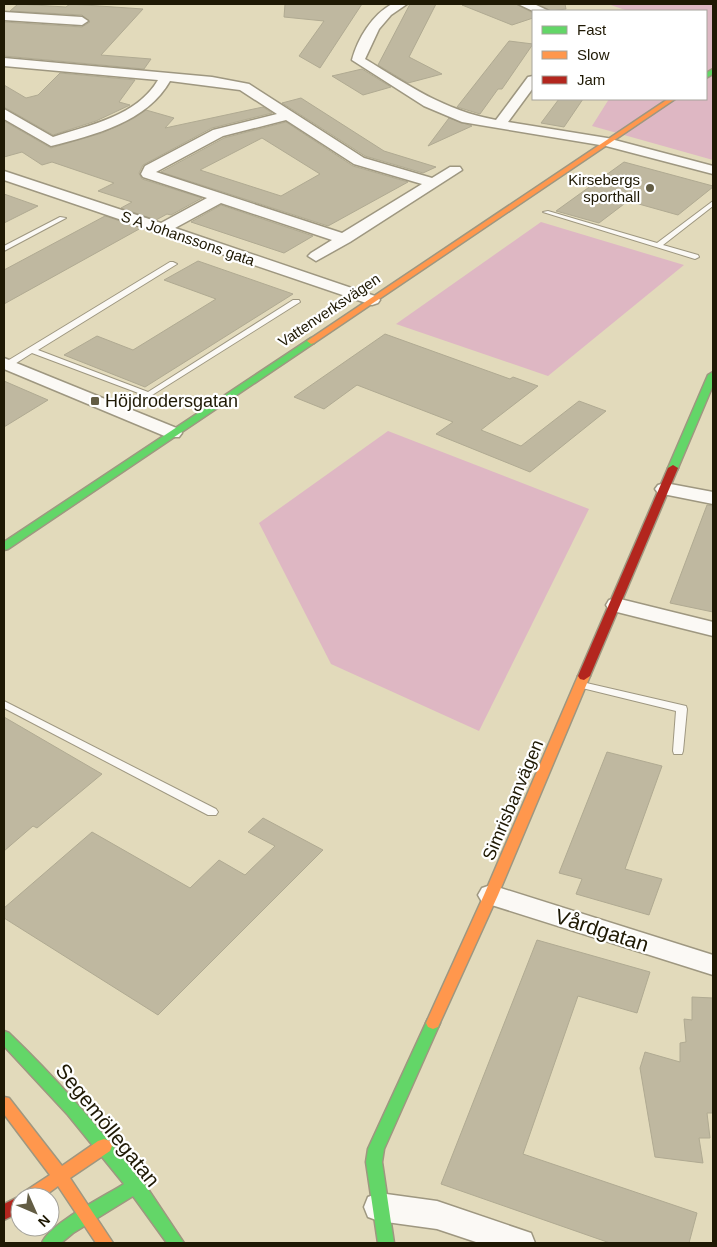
<svg xmlns="http://www.w3.org/2000/svg" width="717" height="1247" font-family="Arial,sans-serif">
	<style>
		.green { fill: #deb7c3 }
		.building { fill: #bfb8a0; stroke: #b0aa92; fill-rule: evenodd }
		.lines { fill: none; stroke-linecap: round; stroke-linejoin: round }
		.lane-casing { stroke: #9e9780; stroke-width: 2 }
		.street-casing { stroke: #9e9780; stroke-width: 3 }
		.fast-casing { stroke: #9e9780; stroke-width: 3 }
		.slow-casing { stroke: #9e9780; stroke-width: 3 }
		.jam-casing { stroke: #9e9780; stroke-width: 3 }
		.lane { fill: #fbf9f5; fill-rule: evenodd }
		.street { fill: #fbf9f5; fill-rule: evenodd }
		.fast { fill: #63d668; fill-rule: evenodd }
		.slow { fill: #ff974d; fill-rule: evenodd }
		.jam { fill: #b3261e; fill-rule: evenodd }
		.poi-dot { fill: #635d44; stroke: #fff; stroke-width: 2 }
		.labels { text-anchor: middle; dominant-baseline: central; stroke-width: 4.5; stroke-linejoin: round; paint-order: stroke }
		.far-poi-label { font-size: 15px; fill: #1f1904; stroke: #fff; text-anchor: end }
		.far-street-label { font-size: 15px; fill: #1f1904; stroke: #fff }
		.poi-label { font-size: 18px; fill: #1f1904; stroke: #fff; text-anchor: start }
		.street-label { font-size: 18px; fill: #1f1904; stroke: #fff }
		.near-street-label { font-size: 21px; fill: #1f1904; stroke: #fff }
	</style>
	<rect width="100%" height="100%" fill="#e2dabb"/>
	<!-- green -->
	<g class="green">
		<polygon points="608,4 713,4 713,160 592,126 609,99 706,99 706,11 628,11"/>
		<polygon points="541,222 684,265 548,376 396,324"/>
		<polygon points="388,431 589,509 479,731 331,664 259,523"/>
	</g>
	<!-- building -->
	<g class="building">
		<polygon points="18,4 66,7 70,4 143,9 101,55 151,59 144,69 4,56 4,22 82,27 90,22 82,15 10,11"/>
		<polygon points="285,4 362,4 320,68 299,56 324,21 284,17"/>
		<polygon points="410,4 436,4 409,57 442,74 408,83 378,65"/>
		<polygon points="516,4 533,13 533,18 512,25 462,5"/>
		<polygon points="538,4 565,4 566,9 551,11"/>
		<polygon points="509,41 533,44 502,89 498,89 480,114 457,107"/>
		<polygon points="362,69 391,87 363,95 332,76"/>
		<polygon points="60,73 135,80 119,102 130,105 96,121 53,135 4,107 4,85 26,98 38,95"/>
		<polygon points="301,98 384,151 436,167 423,173 365,156 282,103"/>
		<polygon points="559,99 583,99 564,127 541,123"/>
		<polygon points="263,107 272,113 212,128 143,165 139,173 142,179 202,198 171,215 167,214 156,220 121,208 132,202 98,191 114,183 52,162 42,165 22,152 4,157 4,121 51,148 102,133 134,118 146,110 174,118 165,128"/>
		<polygon points="449,118 472,126 428,146"/>
		<path d="M 286,122 L 353,166 L 408,182 L 328,226 L 161,172 L 224,138 ZM 262,138 L 320,174 L 281,196 L 200,170 Z"/>
		<polygon points="624,162 713,186 713,187 678,215 628,201 599,223 556,211"/>
		<polygon points="4,194 38,206 4,223"/>
		<polygon points="221,205 313,236 284,253 191,222"/>
		<polygon points="105,216 141,228 4,304 4,270"/>
		<polygon points="198,261 293,294 145,387 64,355 97,336 133,350 216,299 164,280"/>
		<polygon points="385,334 510,379 513,377 538,386 481,430 521,446 579,401 606,411 530,472 436,434 453,422 357,385 324,409 294,397"/>
		<polygon points="4,381 48,400 4,427"/>
		<polygon points="707,505 713,506 713,612 670,603"/>
		<polygon points="4,717 102,774 37,828 33,826 4,851"/>
		<polygon points="607,752 662,766 625,869 662,879 649,915 576,894 582,879 559,873"/>
		<polygon points="263,818 323,850 158,1015 4,918 4,908 92,832 190,888 219,860 245,875 275,846 248,832"/>
		<polygon points="537,940 650,972 637,1013 578,996 523,1154 697,1213 689,1243 610,1243 441,1184"/>
		<polygon points="692,997 713,998 713,1113 707,1113 710,1138 699,1138 703,1163 655,1157 640,1068 645,1052 680,1062 680,1043 686,1042 684,1019 692,1020"/>
	</g>
	<g class="lines">
		<defs>
			<g id="lane">
				<polygon points="713,201 713,206 663,245 698,255 699,257 695,259 543,212 548,211 657,243"/>
				<polygon points="60,217 66,218 4,251 4,246"/>
				<polygon points="170,262 173,262 177,264 38,350 148,392 293,300 299,300 300,302 149,397 32,353 10,367 4,366 4,363"/>
				<polygon points="582,682 686,706 687,709 683,751 682,754 674,754 673,751 676,711 578,687 577,685 578,683"/>
				<polygon points="4,701 216,809 218,812 216,815 208,815 4,708"/>
			</g>
			<g id="street">
				<path d="M 392,4 L 407,4 L 391,15 L 379,29 L 365,59 C 408,85 445,111 496,120 L 528,77 L 533,76 L 533,88 L 508,122 L 607,138 L 713,166 L 713,174 L 606,146 L 462,122 L 424,106 L 352,60 C 358,38 372,15 392,4 Z"/>
				<polygon points="518,4 534,4 549,11 533,11"/>
				<polygon points="4,12 82,17 88,21 82,25 4,20"/>
				<path d="M 4,58 L 212,77 L 249,84 L 364,158 L 432,178 L 450,167 L 460,167 L 462,170 L 350,242 L 316,261 L 308,256 L 311,253 L 332,240 L 221,203 L 175,228 L 378,297 L 380,300 L 378,303 L 372,305 L 4,180 L 4,171 L 161,223 L 207,198 L 143,177 L 141,174 L 145,166 L 213,130 L 277,114 L 240,90 L 170,81 C 147,122 94,135 51,146 L 4,119 L 4,109 L 53,137 C 90,125 137,116 158,80 L 4,66 ZM 286,120 L 354,164 L 422,184 L 342,233 L 156,172 L 223,136 Z"/>
				<polygon points="4,358 179,429 182,433 179,437 167,437 4,369"/>
				<polygon points="665,483 713,492 713,504 658,493 655,489 658,485"/>
				<polygon points="616,598 713,622 713,636 609,610 606,605 609,600"/>
				<polygon points="491,885 713,955 713,975 482,902 478,895 482,888"/>
				<polygon points="379,1193 437,1201 531,1233 535,1243 479,1243 437,1229 379,1221 368,1217 364,1207 368,1197"/>
			</g>
			<g id="fast">
				<polygon points="713,69 713,74 706,78 706,73"/>
				<polygon points="311,338 315,341 314,343 8,549 4,550 4,542"/>
				<polygon points="713,372 713,385 678,468 677,470 669,470 668,468 708,375"/>
				<polygon points="433,1017 438,1019 440,1023 384,1149 382,1162 394,1243 378,1243 366,1162 368,1149 426,1023 428,1019"/>
				<path d="M 4,1031 L 9,1033 C 56,1078 99,1127 139,1179 L 142,1180 L 184,1243 L 167,1243 L 133,1196 L 73,1233 L 61,1243 L 42,1243 C 49,1224 105,1196 124,1184 L 68,1115 L 4,1046 Z"/>
			</g>
			<g id="slow">
				<polygon points="668,99 675,99 314,343 311,344 307,341"/>
				<polygon points="584,672 590,676 498,895 438,1027 433,1029 428,1027 426,1023 484,895 578,676"/>
				<polygon points="4,1097 9,1098 62,1166 98,1141 104,1139 110,1141 112,1146 110,1151 70,1178 113,1243 96,1243 58,1186 43,1197 22,1197 24,1192 50,1175 4,1114"/>
			</g>
			<g id="jam">
				<polygon points="673,465 678,468 590,676 584,680 580,679 578,676 668,468"/>
				<polygon points="20,1196 23,1197 20,1197 20,1212 4,1220 4,1204"/>
			</g>
		</defs>
		<!-- lane casing -->
		<use href="#lane" class="lane-casing"/>
		<!-- street casing -->
		<use href="#street" class="street-casing"/>
		<!-- fast casing -->
		<use href="#fast" class="fast-casing"/>
		<!-- slow casing -->
		<use href="#slow" class="slow-casing"/>
		<!-- jam casing -->
		<use href="#jam" class="jam-casing"/>
		<!-- lane -->
		<use href="#lane" class="lane"/>
		<!-- street -->
		<use href="#street" class="street"/>
		<!-- fast -->
		<use href="#fast" class="fast"/>
		<!-- slow -->
		<use href="#slow" class="slow"/>
		<!-- jam -->
		<use href="#jam" class="jam"/>
	</g>
	<!-- markers -->
	<g class="poi-dot">
		<circle cx="650" cy="188" r="5"/>
		<rect x="90" y="396" width="10" height="10" rx="2.5"/>
	</g>
	<g class="labels">
		<!-- far-poi labels -->
		<g class="far-poi-label">
			<text x="640" y="179">Kirsebergs<tspan x="640" dy="17">sporthall</tspan></text>
		</g>
		<!-- far-street labels -->
		<g class="far-street-label">
			<text transform="translate(188 238) rotate(19)">S A Johanssons gata</text>
			<text transform="translate(329 310) rotate(-34)">Vattenverksvägen</text>
		</g>
		<!-- poi labels -->
		<g class="poi-label">
			<text x="105" y="401">Höjdrodersgatan</text>
		</g>
		<!-- street labels -->
		<g class="street-label">
			<text transform="translate(513 800) rotate(-67)">Simrisbanvägen</text>
		</g>
		<!-- near-street labels -->
		<g class="near-street-label">
			<text transform="translate(602 930) rotate(18)">Vårdgatan</text>
			<text transform="translate(108 1125) rotate(51)">Segemöllegatan</text>
		</g>
	</g>
	<!-- border -->
	<rect width="717" height="1247" fill="none" stroke="#1f1904" stroke-width="10"/>
	<!-- legend -->
	<rect x="532" y="10" width="175" height="90" fill="#ffffff" stroke="#a5a39b"/>
	<rect x="542" y="26" width="25" height="8" fill="#63d668" stroke="#a5a39b"/>
	<text x="577" y="35" font-size="15" fill="#1f1904">Fast</text>
	<rect x="542" y="51" width="25" height="8" fill="#ff974d" stroke="#a5a39b"/>
	<text x="577" y="60" font-size="15" fill="#1f1904">Slow</text>
	<rect x="542" y="76" width="25" height="8" fill="#b3261e" stroke="#a5a39b"/>
	<text x="577" y="85" font-size="15" fill="#1f1904">Jam</text>
	<!-- north arrow -->
	<g transform="translate(35 1212) rotate(135)"><circle r="24" fill="#ffffff" stroke="#a5a39b"/>
	<path d="M0-4L9 19L0 12L-9 19Z" fill="#635d44"/>
	<text y="-8" font-size="14" font-weight="bold" text-anchor="middle" fill="#1f1904">N</text>
	</g>
</svg>
